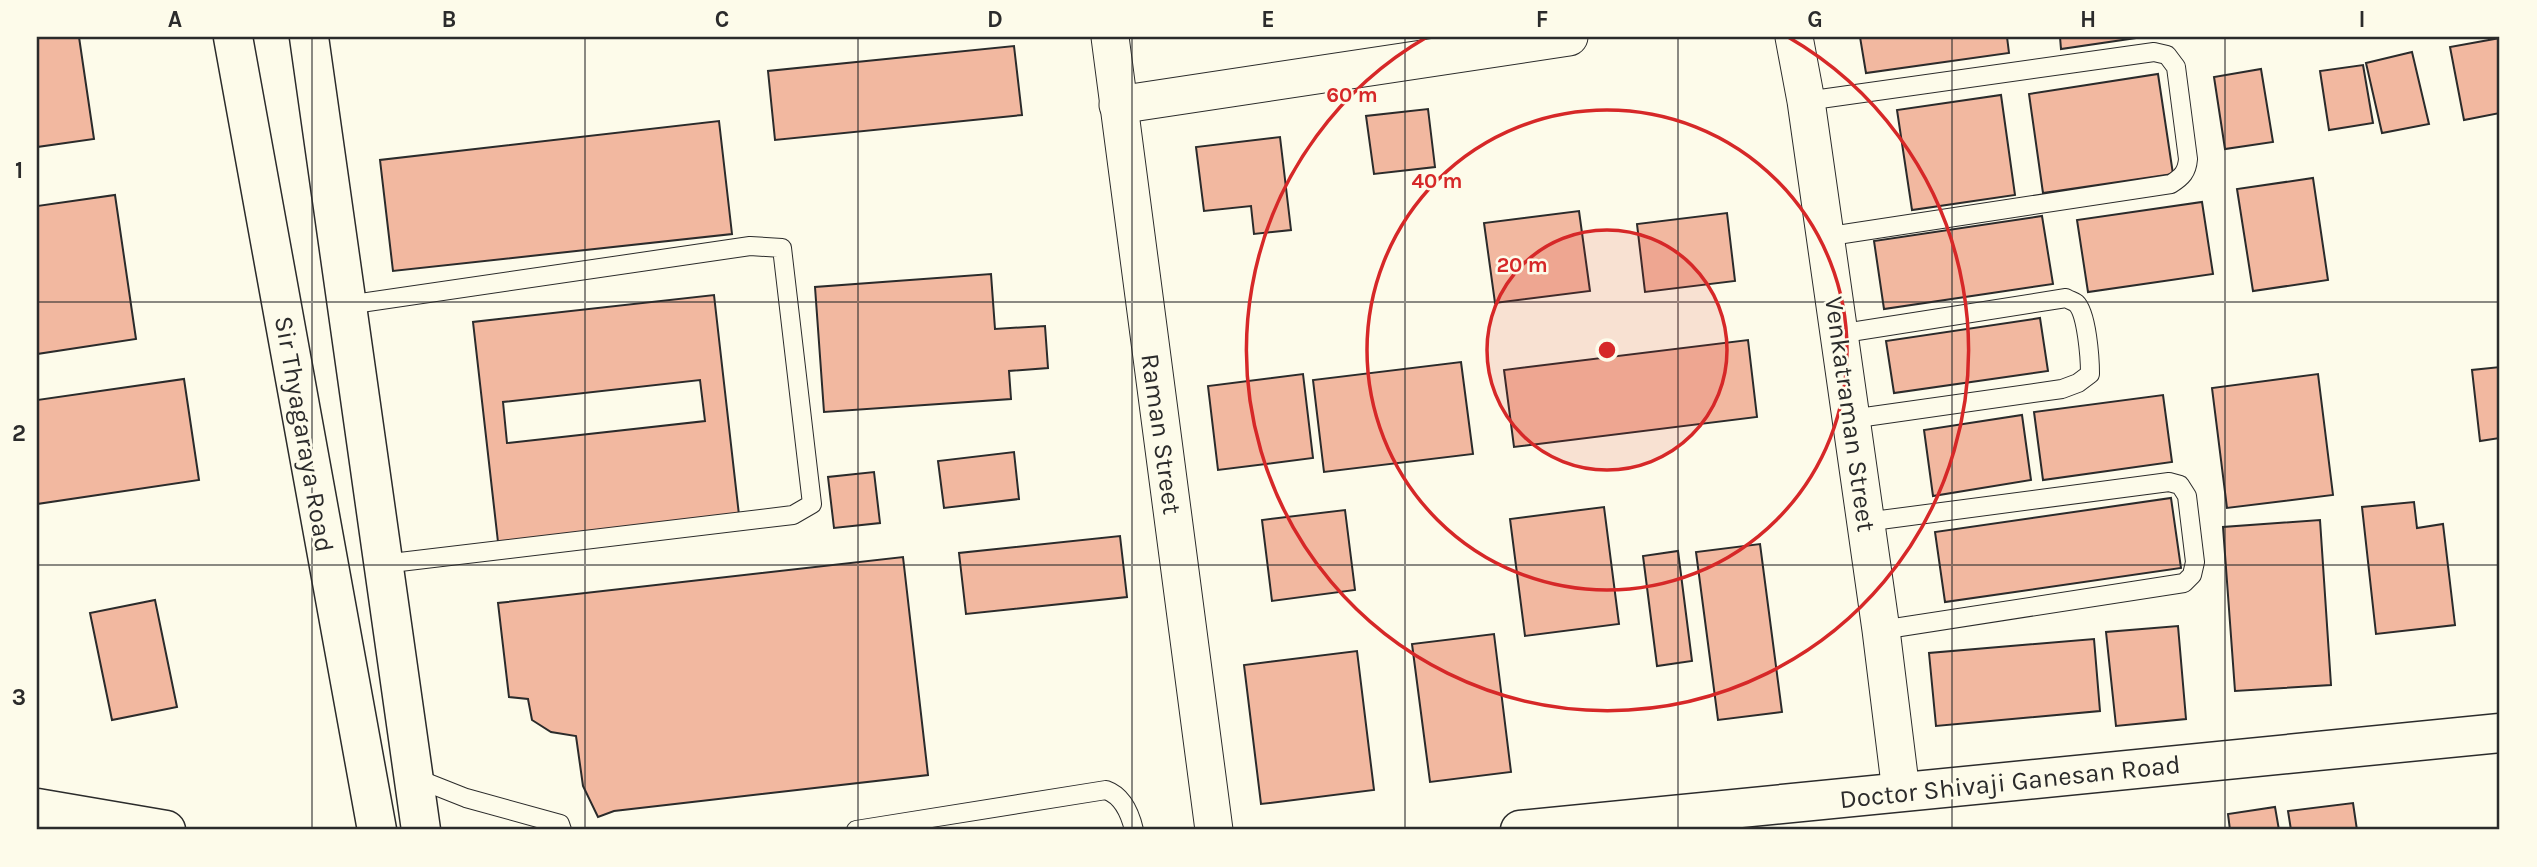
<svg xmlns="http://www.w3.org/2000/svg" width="2537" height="867" font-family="Karla,sans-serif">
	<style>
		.building { fill: #f2b8a0; stroke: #2b2b2b; stroke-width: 2; fill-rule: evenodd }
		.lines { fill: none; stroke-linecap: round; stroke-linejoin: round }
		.lane-casing { stroke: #2b2b2b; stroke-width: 20 }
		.street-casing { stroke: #2b2b2b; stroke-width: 39 }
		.secondary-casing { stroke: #2b2b2b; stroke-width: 41 }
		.lane { stroke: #fdfbea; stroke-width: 18 }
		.street { stroke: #fdfbea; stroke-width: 37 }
		.secondary { stroke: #fdfbea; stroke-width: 38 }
		.grid { fill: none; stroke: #2b2b2b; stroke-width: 2; stroke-opacity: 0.55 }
		.ring { fill: none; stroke: #d62828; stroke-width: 3.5 }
		.labels { text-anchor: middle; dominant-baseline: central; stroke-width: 5; stroke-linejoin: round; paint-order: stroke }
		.street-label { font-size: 26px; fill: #2b2b2b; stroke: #fdfbea }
		.centre { fill: #d62828; stroke: #fdfbea; stroke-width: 3.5 }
		.ring-label { font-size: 21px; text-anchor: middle; font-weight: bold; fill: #d62828; stroke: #fdfbea; stroke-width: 5; stroke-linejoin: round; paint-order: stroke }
		.neatline { fill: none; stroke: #2b2b2b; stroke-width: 2.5 }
		.grid-label { font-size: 23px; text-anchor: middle; font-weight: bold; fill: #2b2b2b }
	</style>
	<rect width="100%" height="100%" fill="#fdfbea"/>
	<!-- building -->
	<g class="building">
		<polygon points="37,37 79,37 94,139 37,147"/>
		<polygon points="1860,37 2007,37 2009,53 1866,73"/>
		<polygon points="2060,37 2143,37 2061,49"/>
		<polygon points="2500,38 2500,113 2464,120 2450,47"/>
		<polygon points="1014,46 1022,115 775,140 768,71"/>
		<polygon points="2412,52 2429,124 2382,133 2366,63"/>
		<polygon points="2363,65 2373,123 2329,130 2320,71"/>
		<polygon points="2261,69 2273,142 2225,149 2214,77"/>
		<polygon points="2158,74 2173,174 2043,193 2029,94"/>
		<polygon points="2001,95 2015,195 1912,210 1897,110"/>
		<polygon points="1428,109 1435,167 1374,174 1366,116"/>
		<polygon points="719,121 732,234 393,271 380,160"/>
		<polygon points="1280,137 1291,230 1254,234 1251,206 1204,211 1196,147"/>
		<polygon points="2313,178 2328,280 2253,291 2237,189"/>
		<polygon points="115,195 136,339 37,354 37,206"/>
		<polygon points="2202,202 2213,274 2088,292 2077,220"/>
		<polygon points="1579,211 1590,291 1495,303 1484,223"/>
		<polygon points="1727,213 1735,281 1645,292 1637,224"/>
		<polygon points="2042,216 2053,284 1884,309 1874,241"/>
		<polygon points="991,274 995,329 1045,326 1048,368 1009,371 1011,399 824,412 815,287"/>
		<path d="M 714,295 L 739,515 L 498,542 L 473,322 ZM 700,380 L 705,421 L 507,443 L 503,402 Z"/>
		<polygon points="2040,318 2048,371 1894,393 1886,341"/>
		<polygon points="1748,340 1757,417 1514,447 1504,370"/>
		<polygon points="1461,362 1473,454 1324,472 1313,380"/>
		<polygon points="2500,367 2500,438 2480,441 2472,370"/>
		<polygon points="1303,374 1313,458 1218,470 1208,386"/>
		<polygon points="2318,374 2333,495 2227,508 2212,388"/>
		<polygon points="184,379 199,480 37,504 37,400"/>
		<polygon points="2163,395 2172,462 2043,480 2034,412"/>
		<polygon points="2022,415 2031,480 1933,496 1924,430"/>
		<polygon points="1014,452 1019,499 944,508 938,461"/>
		<polygon points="874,472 880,523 834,528 828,477"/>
		<polygon points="2171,498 2181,568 1945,602 1935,532"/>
		<polygon points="2414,502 2417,528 2443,524 2455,625 2376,634 2362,507"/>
		<polygon points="1604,507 1619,624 1525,636 1510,519"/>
		<polygon points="1345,510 1355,590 1272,601 1262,520"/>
		<polygon points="2320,520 2331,685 2235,691 2223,527"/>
		<polygon points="1120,536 1127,597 966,614 959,553"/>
		<polygon points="1760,544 1782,712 1718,720 1696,552"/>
		<polygon points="1678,551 1692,661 1657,666 1643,556"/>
		<polygon points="903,557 928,775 614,811 598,817 583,786 576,736 551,732 532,720 528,699 509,697 498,603"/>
		<polygon points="155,600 177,707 112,720 90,613"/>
		<polygon points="2178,626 2186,719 2116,726 2106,632"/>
		<polygon points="1494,634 1511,772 1430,782 1412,644"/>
		<polygon points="2094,639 2100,711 1936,726 1929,653"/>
		<polygon points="1357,651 1374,790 1261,804 1244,665"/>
		<polygon points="2353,803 2357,830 2291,830 2288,811"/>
		<polygon points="2275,807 2279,830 2230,830 2228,814"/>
	</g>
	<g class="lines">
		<defs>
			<g id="lane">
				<path d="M 1806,101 L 2154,52 L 2167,55 L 2176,67 L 2188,159 C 2187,172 2182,177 2171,184 L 1824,237"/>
				<polyline points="347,305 750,246 782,248 812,504 793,515 383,564"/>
				<path d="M 1838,334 L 2066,298 C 2069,300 2073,301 2076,303 C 2087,313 2090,359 2090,374 L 2078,383 L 2062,389 L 1851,419"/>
				<polyline points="1865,522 2169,482 2180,485 2187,496 2195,562 2192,575 2184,583 1881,630"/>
				<polyline points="413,777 466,798 560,824 562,830"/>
				<path d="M 856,830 L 1106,790 C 1123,796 1130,813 1134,830"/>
			</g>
			<g id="street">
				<polyline points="1110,37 1214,830"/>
				<polyline points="1794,37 1806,101 1881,630 1901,792"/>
				<polyline points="1118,105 1569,37"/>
			</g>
			<g id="secondary">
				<polyline points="233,37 377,830"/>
				<polyline points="309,37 421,830"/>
				<polyline points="37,808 166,830"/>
				<polyline points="1520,830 2500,733"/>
			</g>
		</defs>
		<!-- lane casing -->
		<use href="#lane" class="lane-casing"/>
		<!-- street casing -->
		<use href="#street" class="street-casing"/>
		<!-- secondary casing -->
		<use href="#secondary" class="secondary-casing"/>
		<!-- lane -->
		<use href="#lane" class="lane"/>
		<!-- street -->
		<use href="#street" class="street"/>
		<!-- secondary -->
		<use href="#secondary" class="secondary"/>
	</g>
	<!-- grid -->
	<path class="grid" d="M 312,37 L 312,830M 585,37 L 585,830M 858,37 L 858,830M 1132,37 L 1132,830M 1405,37 L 1405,830M 1678,37 L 1678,830M 1952,37 L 1952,830M 2225,37 L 2225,830M 37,302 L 2500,302M 37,565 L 2500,565"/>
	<!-- distance rings -->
	<circle cx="1607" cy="350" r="120" fill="#d62828" fill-opacity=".12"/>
	<g class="ring">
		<circle cx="1607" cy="350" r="120"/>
		<circle cx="1607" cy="350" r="240"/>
		<path d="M1788 37A361 361 0 1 1 1427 37"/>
	</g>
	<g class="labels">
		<!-- street labels -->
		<g class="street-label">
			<text transform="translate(1850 414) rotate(82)">Venkatraman Street</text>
			<text transform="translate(304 434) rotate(80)">Sir Thyagaraya Road</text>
			<text transform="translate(1161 434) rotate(82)">Raman Street</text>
			<text transform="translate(2010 782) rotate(-6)">Doctor Shivaji Ganesan Road</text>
		</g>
	</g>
	<circle cx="1607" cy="350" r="10" class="centre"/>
	<g class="ring-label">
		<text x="1352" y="102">60 m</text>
		<text x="1437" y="188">40 m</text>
		<text x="1522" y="272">20 m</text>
	</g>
	<!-- border -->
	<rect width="2537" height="867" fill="none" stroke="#fdfbea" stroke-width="77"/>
	<rect x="38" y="38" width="2460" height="790" class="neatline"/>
	<g class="grid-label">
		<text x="175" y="27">A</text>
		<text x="449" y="27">B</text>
		<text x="722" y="27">C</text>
		<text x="995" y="27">D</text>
		<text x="1268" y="27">E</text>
		<text x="1542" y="27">F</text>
		<text x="1815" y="27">G</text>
		<text x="2088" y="27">H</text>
		<text x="2362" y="27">I</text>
		<text x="19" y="178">1</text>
		<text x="19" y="441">2</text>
		<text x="19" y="705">3</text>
	</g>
</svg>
